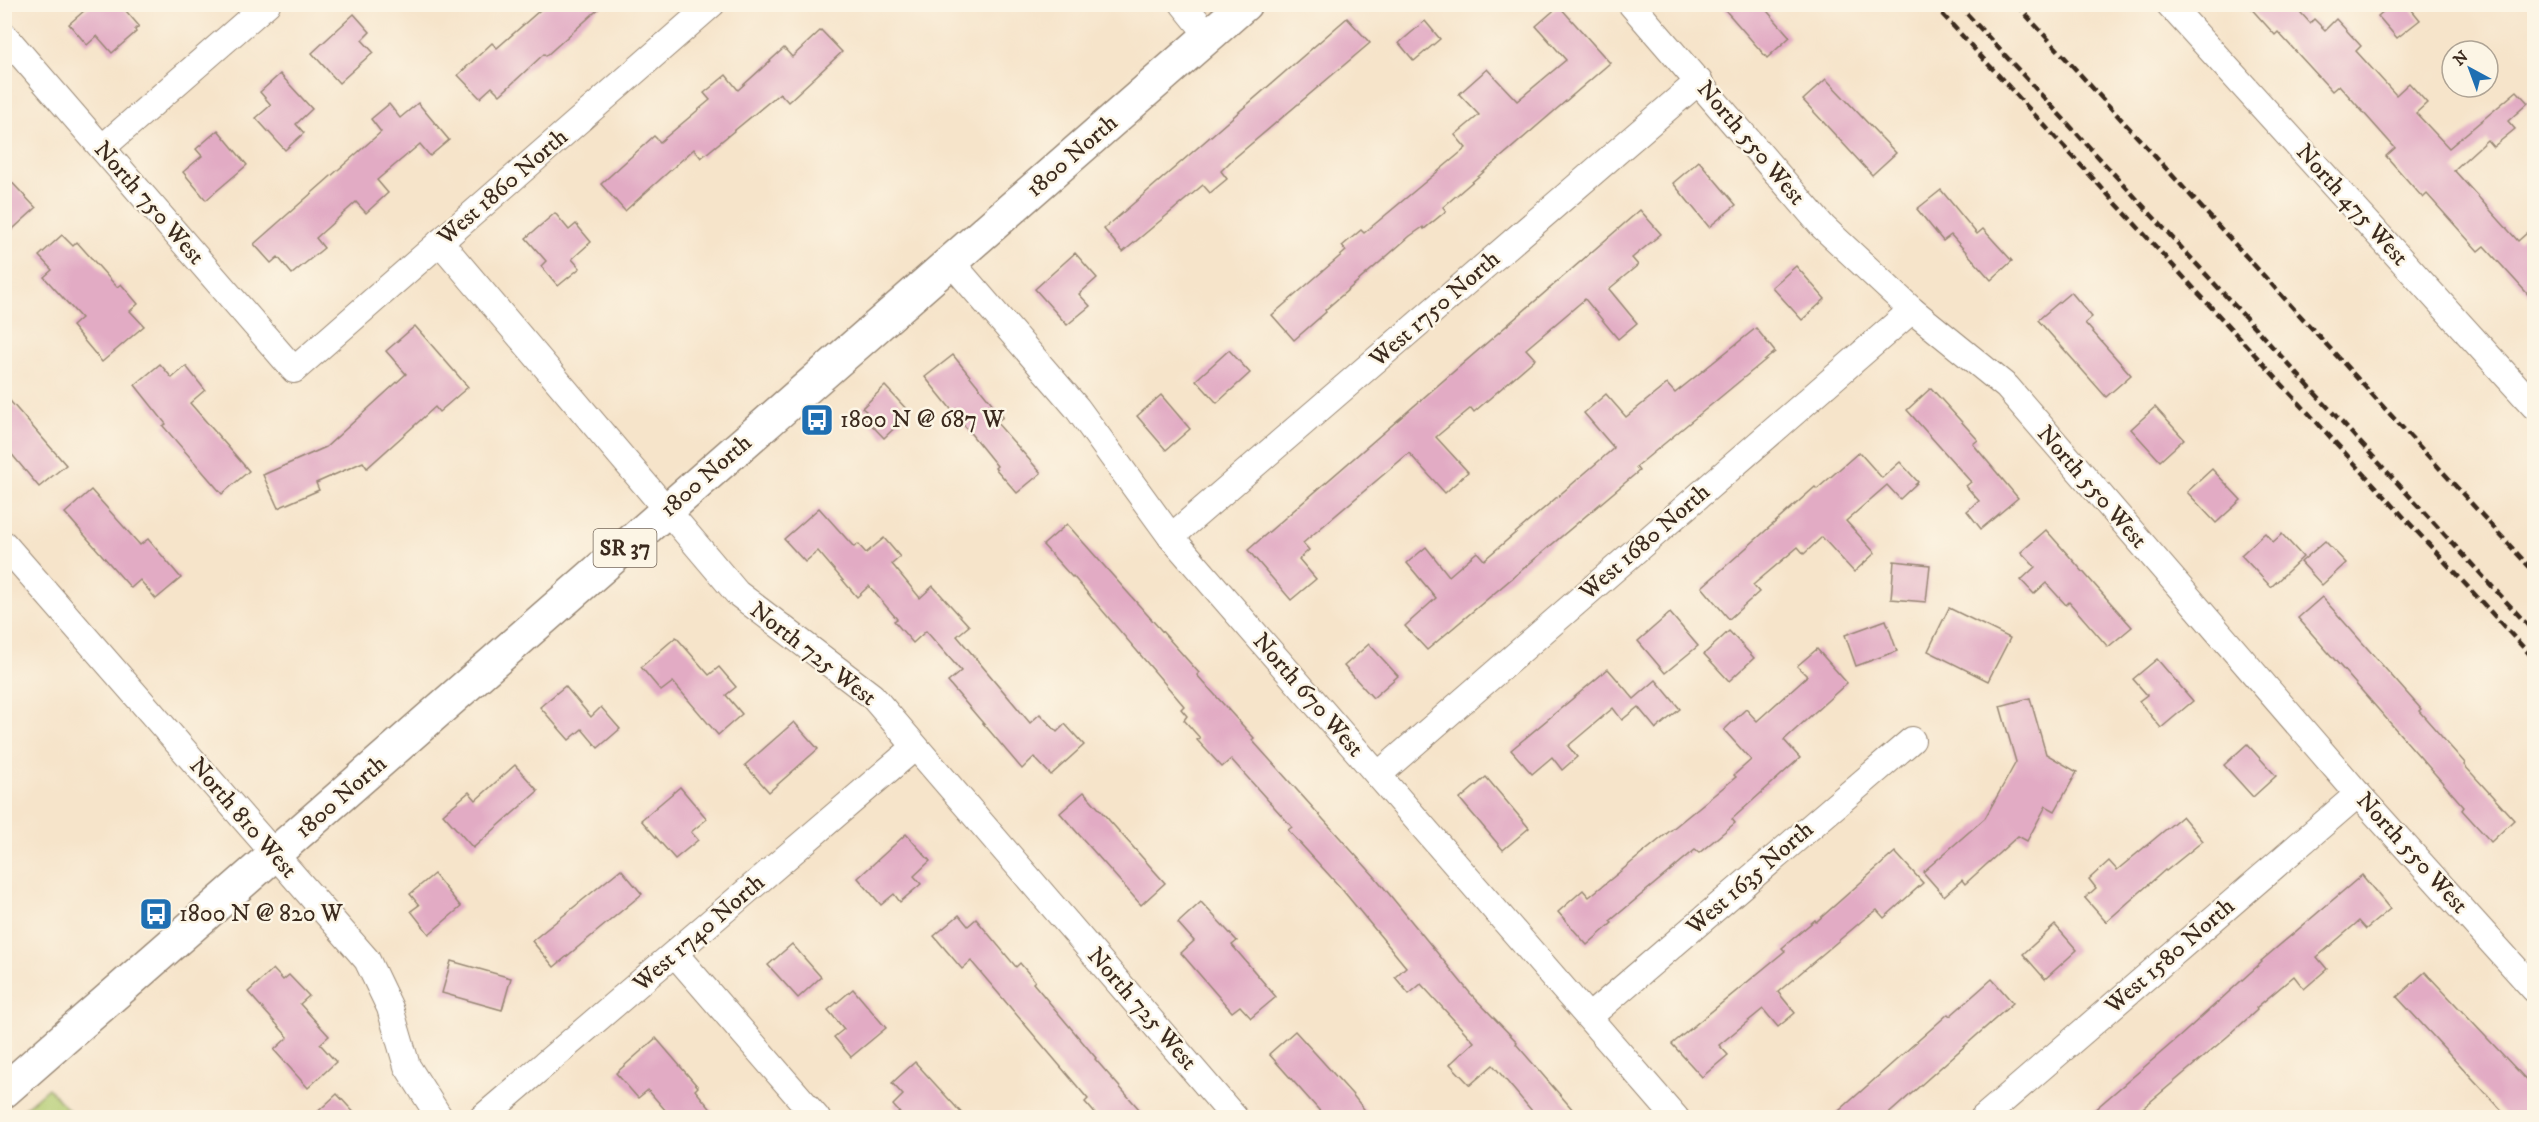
<svg xmlns="http://www.w3.org/2000/svg" width="2539" height="1122" font-family="'IM FELL DW Pica',serif">
	<style>
		.green { fill: #b3cc72; stroke: #777b48; stroke-width: 1.5 }
		.building { fill: #e2abc4 }
		.lines { fill: none; stroke-linecap: round; stroke-linejoin: round }
		.minor-casing { stroke: #988774; stroke-width: 28 }
		.primary-casing { stroke: #988774; stroke-width: 36 }
		.minor { stroke: #fff; stroke-width: 26 }
		.primary { stroke: #fff; stroke-width: 33 }
		.rail { stroke: #3b2a1e; stroke-width: 4.5; stroke-dasharray: 9 4.5; stroke-linecap: butt }
		.labels { text-anchor: middle; dominant-baseline: central; stroke-width: 5; stroke-linejoin: round; paint-order: stroke }
		.shield { fill: #fcf5e5; stroke: #75675a; stroke-width: 1.5 }
		.shield-label { font-size: 22px; font-weight: bold; fill: #3b2a1e }
		.street-label { font-size: 24px; fill: #3b2a1e; stroke: #fcf5e5 }
		.poi-label { font-size: 24px; fill: #3b2a1e; stroke: #fcf5e5; text-anchor: start }
	</style>
	<rect width="100%" height="100%" fill="#fcf5e5"/>
	<filter id="ink" filterUnits="userSpaceOnUse"><feTurbulence type="fractalNoise" baseFrequency=".0167" numOctaves="2"/><feDisplacementMap in="SourceGraphic" scale="12" xChannelSelector="R" yChannelSelector="G"/><feConvolveMatrix kernelMatrix="1 2 1 2 8 2 1 2 1" color-interpolation-filters="sRGB"/></filter>
	<filter id="wash" filterUnits="userSpaceOnUse"><feTurbulence type="fractalNoise" baseFrequency=".008" numOctaves="4" result="noise"/><feDisplacementMap in="SourceGraphic" scale="24" xChannelSelector="R" yChannelSelector="G"/><feGaussianBlur stdDeviation="1.35" result="paint"/><feColorMatrix in="noise" values="0 0 0 0 0 0 0 0 0 0 0 0 0 0 0 0 0 1.4 0 .05"/><feComposite in="paint" operator="in"/></filter>
	<g filter="url(#wash)">
		<rect width="100%" height="100%" fill="#f6e4ca"/>
		<!-- green -->
		<polygon class="green" points="48,1088 75,1117 14,1117"/>
		<g id="blocks">
			<!-- building -->
			<g class="building">
				<polygon points="92,4 120,4 139,26 135,30 136,32 112,53 97,36 87,45 69,24"/>
				<polygon points="547,4 604,4 546,56 544,54 500,95 492,87 480,98 458,75 492,43 497,48"/>
				<polygon points="1720,4 1761,4 1790,37 1767,58"/>
				<polygon points="2247,4 2293,4 2310,23 2314,19 2325,30 2336,19 2361,46 2356,51 2396,95 2409,83 2427,103 2416,113 2449,148 2517,91 2528,103 2508,121 2515,129 2493,147 2487,140 2454,170 2518,241 2535,226 2535,302 2484,246 2478,251 2427,194 2423,198 2386,156 2395,148 2339,85 2332,91 2278,32 2275,35"/>
				<polygon points="2392,4 2407,4 2420,20 2397,38 2378,16"/>
				<polygon points="1559,6 1610,63 1443,207 1446,211 1424,229 1423,227 1410,236 1325,310 1326,312 1294,340 1272,315 1346,251 1342,246 1361,230 1364,233 1466,148 1455,135 1479,115 1459,94 1487,69 1517,101 1566,60 1536,26"/>
				<polygon points="354,14 370,32 362,40 373,52 339,83 312,53"/>
				<polygon points="1347,18 1370,43 1232,160 1221,171 1227,179 1210,193 1203,185 1123,252 1104,229"/>
				<polygon points="1425,21 1440,39 1414,61 1399,43"/>
				<polygon points="821,30 842,52 788,102 780,93 701,158 694,149 625,211 601,184 654,136 660,142 710,100 704,93 726,75 738,90 784,48 792,57"/>
				<polygon points="280,74 312,109 296,124 304,133 285,150 256,118 271,105 260,92"/>
				<polygon points="1826,79 1896,153 1872,175 1803,100"/>
				<polygon points="418,103 449,140 430,156 420,144 377,180 388,193 366,213 356,202 316,238 324,248 292,274 278,257 271,263 254,244 381,132 371,119 389,104 400,118"/>
				<polygon points="218,130 247,165 206,200 183,172 202,156 196,149"/>
				<polygon points="1699,161 1736,205 1709,227 1673,183"/>
				<polygon points="4,174 36,208 4,237"/>
				<polygon points="1941,190 1977,234 1983,229 2012,261 1991,280 1951,235 1943,241 1917,209"/>
				<polygon points="1640,210 1661,234 1632,258 1638,265 1609,289 1637,323 1618,339 1585,299 1526,349 1535,359 1474,412 1471,408 1436,437 1468,472 1445,493 1409,453 1303,543 1309,550 1299,559 1316,579 1291,600 1248,550"/>
				<polygon points="555,213 569,230 576,224 591,242 572,259 580,268 558,286 541,266 546,261 526,238"/>
				<polygon points="62,235 73,246 77,242 117,287 121,284 138,304 130,311 144,326 102,362 72,326 81,318 44,277 52,270 39,256"/>
				<polygon points="1075,253 1097,278 1079,294 1090,306 1067,325 1035,289"/>
				<polygon points="1796,266 1825,299 1802,320 1772,287"/>
				<polygon points="2071,292 2092,317 2085,323 2131,375 2106,397 2038,320"/>
				<polygon points="415,326 468,387 439,412 435,407 367,468 363,462 316,483 319,490 278,508 263,475 326,447 406,374 386,351"/>
				<polygon points="1756,328 1775,352 1636,467 1639,471 1427,650 1405,626 1436,598 1407,563 1426,547 1449,576 1477,552 1484,560 1614,448 1584,413 1606,394 1626,417 1667,384 1675,393"/>
				<polygon points="1229,350 1250,373 1217,403 1196,380"/>
				<polygon points="953,355 1003,417 996,422 1041,473 1017,493 995,468 997,466 925,377"/>
				<polygon points="160,364 172,378 186,366 205,390 190,403 249,471 222,494 163,426 166,424 135,385"/>
				<polygon points="885,386 910,413 884,438 862,415 866,411 862,408"/>
				<polygon points="1931,388 1978,440 1973,444 2018,498 1981,529 1967,511 1979,501 1966,486 1971,482 1907,410"/>
				<polygon points="4,394 66,465 39,487 4,445"/>
				<polygon points="1161,395 1190,429 1166,450 1137,416"/>
				<polygon points="2155,407 2184,439 2160,461 2131,429"/>
				<polygon points="1859,452 1882,478 1900,462 1918,482 1900,499 1887,485 1846,521 1875,553 1854,572 1822,537 1804,554 1798,547 1753,585 1759,592 1729,619 1702,587 1815,487 1817,489"/>
				<polygon points="2212,469 2241,500 2216,523 2187,492"/>
				<polygon points="91,490 140,545 148,539 181,578 156,599 140,580 131,588 65,513"/>
				<polygon points="819,508 854,547 858,544 866,553 884,538 900,557 892,564 920,598 933,586 969,626 957,636 1030,723 1040,714 1057,732 1065,724 1084,745 1051,775 1034,757 1022,769 948,682 961,671 926,631 913,643 894,621 897,619 869,586 857,597 818,551 805,562 784,539"/>
				<polygon points="1067,524 1199,673 1197,675 1254,738 1252,740 1376,878 1470,993 1517,1042 1516,1044 1580,1118 1538,1118 1493,1065 1470,1085 1450,1064 1474,1042 1421,984 1409,994 1395,977 1406,967 1340,887 1288,830 1292,827 1231,759 1222,767 1197,740 1200,738 1184,720 1187,716 1181,709 1184,706 1073,576 1072,577 1043,545"/>
				<polygon points="2046,530 2132,627 2108,647 2069,602 2066,605 2046,583 2034,594 2021,580 2035,567 2021,552"/>
				<polygon points="2265,533 2273,542 2282,534 2303,557 2271,587 2241,555"/>
				<polygon points="2325,541 2346,563 2322,585 2301,562"/>
				<polygon points="1894,561 1930,565 1926,602 1891,599"/>
				<polygon points="2322,597 2421,709 2419,711 2465,763 2464,765 2514,820 2491,842 2462,810 2464,807 2298,618"/>
				<polygon points="1949,608 2010,638 1988,681 1928,651"/>
				<polygon points="1670,613 1698,646 1665,673 1638,641"/>
				<polygon points="1886,620 1897,651 1856,666 1845,635"/>
				<polygon points="1729,631 1754,658 1729,681 1704,654"/>
				<polygon points="676,637 709,675 719,667 736,687 726,695 742,714 718,735 673,682 661,691 641,667"/>
				<polygon points="1369,644 1398,676 1373,698 1344,666"/>
				<polygon points="1817,649 1847,683 1784,740 1800,758 1732,819 1735,823 1699,853 1695,850 1610,921 1612,923 1587,945 1558,912 1583,890 1589,897 1736,777 1734,775 1751,760 1724,730 1746,709 1757,721 1807,676 1797,666"/>
				<polygon points="2157,659 2193,701 2161,728 2139,701 2147,695 2133,679"/>
				<polygon points="1608,669 1634,699 1656,680 1680,709 1656,729 1638,707 1622,720 1613,708 1568,746 1577,757 1562,770 1552,757 1532,774 1511,750"/>
				<polygon points="565,686 591,717 601,707 620,729 598,748 582,729 569,740 540,707"/>
				<polygon points="2030,698 2046,754 2077,772 2055,811 2046,806 2027,841 2018,836 1965,884 1962,880 1944,896 1923,872 1985,818 2016,762 2000,706"/>
				<polygon points="794,722 818,749 769,792 745,765"/>
				<polygon points="2247,744 2276,776 2253,797 2224,765"/>
				<polygon points="515,765 538,791 473,848 443,814 469,792 476,800"/>
				<polygon points="1486,777 1529,828 1503,850 1460,799"/>
				<polygon points="680,787 707,819 691,832 698,840 675,859 641,820"/>
				<polygon points="1084,792 1165,883 1141,905 1060,813"/>
				<polygon points="2182,816 2203,841 2166,871 2165,870 2106,922 2085,898 2096,888 2089,879 2109,861 2117,870"/>
				<polygon points="906,834 930,861 914,876 921,884 900,902 894,894 881,905 858,878"/>
				<polygon points="1895,852 1923,883 1884,918 1877,910 1863,920 1778,992 1795,1013 1778,1027 1763,1009 1719,1045 1728,1055 1702,1077 1672,1044 1785,951 1782,948 1815,920 1816,922"/>
				<polygon points="621,869 642,894 554,967 532,941"/>
				<polygon points="434,874 461,907 429,934 411,911 419,905 410,894"/>
				<polygon points="2362,875 2390,909 2366,929 2359,921 2317,957 2327,969 2304,989 2294,976 2256,1008 2257,1010 2228,1036 2131,1118 2085,1118 2178,1038 2262,962 2261,961"/>
				<polygon points="1201,902 1237,941 1232,945 1276,997 1251,1018 1240,1006 1232,1012 1181,953 1194,941 1178,923"/>
				<polygon points="959,915 968,926 976,919 1016,967 1020,963 1035,981 1033,983 1096,1058 1095,1059 1147,1118 1099,1118 1085,1102 1088,1099 971,961 962,969 934,936"/>
				<polygon points="2055,925 2077,950 2045,979 2023,954"/>
				<polygon points="792,944 821,977 798,998 768,965"/>
				<polygon points="451,961 511,978 502,1010 442,993"/>
				<polygon points="273,969 283,980 289,975 309,996 300,1004 329,1036 320,1044 336,1062 308,1088 274,1050 288,1037 248,992"/>
				<polygon points="2425,972 2535,1089 2535,1118 2509,1118 2397,997"/>
				<polygon points="1992,979 2013,1003 1884,1118 1831,1118 1948,1014 1950,1016"/>
				<polygon points="853,989 886,1028 851,1057 834,1037 844,1029 828,1010"/>
				<polygon points="1295,1031 1352,1094 1371,1118 1326,1118 1269,1054"/>
				<polygon points="656,1038 698,1087 695,1090 718,1118 672,1118 648,1090 638,1098 616,1073"/>
				<polygon points="915,1062 966,1118 904,1118 893,1105 903,1095 892,1083"/>
				<polygon points="337,1094 359,1118 311,1118"/>
			</g>
		</g>
	</g>
	<g filter="url(#ink)">
		<use href="#blocks" fill-opacity="0" stroke="#988774" stroke-width="1.5"/>
		<g class="lines">
			<defs>
				<g id="minor">
					<polyline points="1183,4 1209,36"/>
					<polyline points="1631,4 1823,227 1912,310 2007,387 2358,794 2534,989"/>
					<polyline points="2169,4 2534,406"/>
					<polyline points="4,35 294,370 712,4"/>
					<polyline points="102,148 267,4"/>
					<polyline points="440,242 737,593 872,696 1235,1118"/>
					<polyline points="951,262 1077,408 1171,537 1676,1118"/>
					<polyline points="1171,537 1699,81"/>
					<polyline points="4,544 367,960 390,1008 407,1066 440,1118"/>
					<polyline points="1378,775 1912,310"/>
					<polyline points="675,954 817,1118"/>
					<polyline points="1589,1017 1912,740"/>
					<polyline points="482,1118 915,747"/>
					<polyline points="1983,1118 2358,794"/>
				</g>
				<polyline id="primary" points="4,1091 1245,4"/>
			</defs>
			<!-- minor casing -->
			<use href="#minor" class="minor-casing"/>
			<!-- primary casing -->
			<use href="#primary" class="primary-casing"/>
			<!-- minor -->
			<use href="#minor" class="minor"/>
			<!-- primary -->
			<use href="#primary" class="primary"/>
			<!-- rail -->
			<g class="rail">
				<polyline points="1933,4 2534,659"/>
				<polyline points="1958,4 2534,632"/>
				<polyline points="2016,4 2534,572"/>
			</g>
		</g>
	</g>
	<!-- icons -->
	<defs>
		<symbol id="bus-square" viewBox="-11 -11 22 22"><rect x="-9" y="-9" width="18" height="18" rx="4" fill="#1f6fb2" stroke="#fcf5e5"/><path d="M-5-6H5V4H4V6H2V4H-2V6H-4V4H-5ZM-3.5-4V0h7V-4ZM-3.5 1.2v1.5H-2V1.2ZM2 1.2v1.5H3.5V1.2Z" fill="#fff"/></symbol>
	</defs>
	<g fill-rule="evenodd">
		<use href="#bus-square" x="798" y="401" width="38" height="38"/>
		<use href="#bus-square" x="137" y="895" width="38" height="38"/>
	</g>
	<g class="labels">
		<!-- shield labels -->
		<rect class="shield" x="593.5" y="529" width="63" height="38" rx="4.5"/>
		<g class="shield-label">
			<text x="625" y="548">SR 37</text>
		</g>
		<!-- street labels -->
		<g class="street-label">
			<text transform="translate(1751 143) rotate(50)">North 550 West</text>
			<text transform="translate(1072 156) rotate(-41)">1800 North</text>
			<text transform="translate(503 187) rotate(-41)">West 1860 North</text>
			<text transform="translate(149 203) rotate(49)">North 750 West</text>
			<text transform="translate(2352 205) rotate(48)">North 475 West</text>
			<text transform="translate(1435 309) rotate(-41)">West 1750 North</text>
			<text transform="translate(706 476) rotate(-41)">1800 North</text>
			<text transform="translate(2092 487) rotate(49)">North 550 West</text>
			<text transform="translate(1645 542) rotate(-41)">West 1680 North</text>
			<text transform="translate(813 654) rotate(38)">North 725 West</text>
			<text transform="translate(1308 695) rotate(49)">North 670 West</text>
			<text transform="translate(341 797) rotate(-41)">1800 North</text>
			<text transform="translate(243 818) rotate(49)">North 810 West</text>
			<text transform="translate(2412 853) rotate(48)">North 550 West</text>
			<text transform="translate(1750 878) rotate(-41)">West 1635 North</text>
			<text transform="translate(699 933) rotate(-41)">West 1740 North</text>
			<text transform="translate(2170 956) rotate(-41)">West 1580 North</text>
			<text transform="translate(1142 1009) rotate(49)">North 725 West</text>
		</g>
		<!-- poi labels -->
		<g class="poi-label">
			<text x="840" y="420">1800 N @ 687 W</text>
			<text x="179" y="914">1800 N @ 820 W</text>
		</g>
	</g>
	<!-- margin -->
	<rect width="2539" height="1122" fill="none" stroke="#fcf5e5" stroke-width="24"/>
	<!-- north arrow -->
	<g transform="translate(2470 69) rotate(319)"><circle r="28" fill="#fcf5e5" stroke="#afa495" stroke-width="1.5"/>
	<path d="M0-4.5L10 22L0 15L-10 22Z" fill="#1f6fb2"/>
	<text y="-9" font-size="16" font-weight="bold" text-anchor="middle" fill="#3b2a1e">N</text>
	</g>
</svg>
